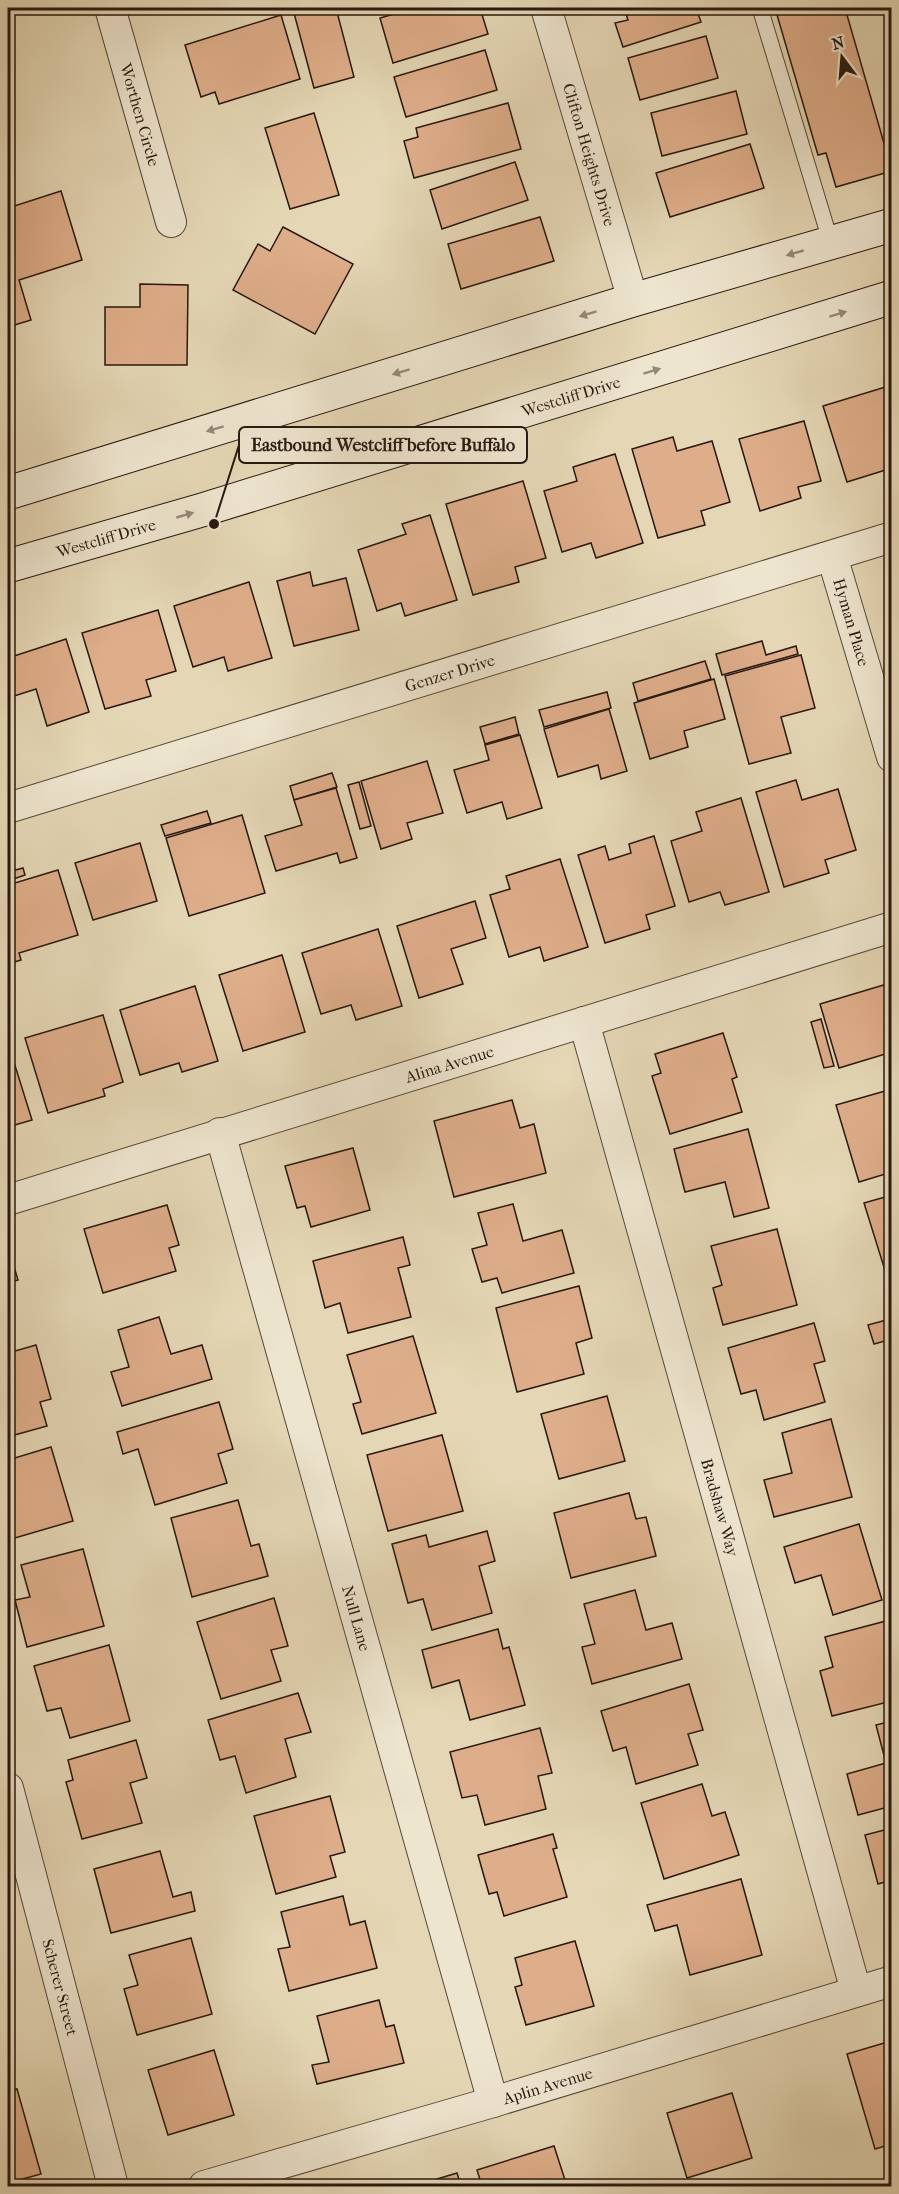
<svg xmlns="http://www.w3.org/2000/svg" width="899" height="2194" font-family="'IM FELL French Canon',serif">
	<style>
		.building { fill: #deae8a; stroke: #281810; stroke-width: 1.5 }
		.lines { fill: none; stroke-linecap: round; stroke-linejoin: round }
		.lane-casing { stroke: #574839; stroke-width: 17 }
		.street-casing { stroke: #574839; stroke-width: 32 }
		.secondary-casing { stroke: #281810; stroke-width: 35 }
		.lane { stroke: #eee5cf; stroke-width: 15 }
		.street { stroke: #eee5cf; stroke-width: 30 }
		.secondary { stroke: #eee5cf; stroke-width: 33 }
		.oneway { fill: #958979 }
		.labels { text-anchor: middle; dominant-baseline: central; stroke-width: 4.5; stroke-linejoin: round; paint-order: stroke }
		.street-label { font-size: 16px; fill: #281810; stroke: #eee5cf }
		.leader { fill: none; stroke: #281810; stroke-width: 2 }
		.callout-dot { fill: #281810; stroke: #eee5cf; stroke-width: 2 }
		.callout { fill: #eee5cf; stroke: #281810; stroke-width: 2 }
		.callout-label { font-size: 18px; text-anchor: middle; font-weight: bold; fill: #281810 }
	</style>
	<rect width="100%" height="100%" fill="#e5d7b5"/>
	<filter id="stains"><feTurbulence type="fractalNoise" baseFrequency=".00333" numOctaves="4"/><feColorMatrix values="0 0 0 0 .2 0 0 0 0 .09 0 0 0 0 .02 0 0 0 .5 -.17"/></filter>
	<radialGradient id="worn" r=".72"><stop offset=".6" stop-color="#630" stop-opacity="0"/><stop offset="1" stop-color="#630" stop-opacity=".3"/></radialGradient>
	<!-- building -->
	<g class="building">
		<polygon points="188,8 212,8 190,14"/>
		<polygon points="317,8 336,8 354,77 314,88 294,13"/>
		<polygon points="415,8 480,8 488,34 393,63 380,18"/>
		<polygon points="624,8 696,8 701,22 623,47 615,23 628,20"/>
		<polygon points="775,8 845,8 892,171 836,187 826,153 818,155"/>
		<polygon points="281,15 300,79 219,104 215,92 201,97 185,45"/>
		<polygon points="706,36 718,78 640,100 628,58"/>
		<polygon points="485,50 497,90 406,117 394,77"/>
		<polygon points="736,91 747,134 662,156 651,113"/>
		<polygon points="508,103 521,149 414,178 404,141 418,137 416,128"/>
		<polygon points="314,113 339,195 290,209 265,128"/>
		<polygon points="750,144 764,188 670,217 656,173"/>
		<polygon points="515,162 528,200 442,229 430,190"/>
		<polygon points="61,191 82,260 19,280 31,320 8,327 8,208"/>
		<polygon points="540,217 554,261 461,289 448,244"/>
		<polygon points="283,227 353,264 315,334 233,290 258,244 270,251"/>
		<polygon points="140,284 188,285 187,365 105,365 105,307 140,307"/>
		<polygon points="892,385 892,453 888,454 892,468 847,482 823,406"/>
		<polygon points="804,421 821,481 798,487 801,498 760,511 739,439"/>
		<polygon points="673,437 677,451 712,441 730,502 701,511 705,525 658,538 632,449"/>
		<polygon points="615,454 643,543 596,558 591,543 562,552 544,491 577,481 573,467"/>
		<polygon points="523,481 546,558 515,567 519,582 473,595 446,504"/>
		<polygon points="430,515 457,600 405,616 401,603 377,611 358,550 406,534 402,524"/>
		<polygon points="310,572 313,586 346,578 359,630 294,646 277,581"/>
		<polygon points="249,582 272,658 228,671 224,657 193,667 174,606"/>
		<polygon points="158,610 176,671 146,680 151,696 105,709 82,633"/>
		<polygon points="66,639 89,712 47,726 36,689 8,698 8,658"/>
		<polygon points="762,641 766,655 796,646 798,654 722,675 716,654"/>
		<polygon points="801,655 815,708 781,717 791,753 749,764 725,676"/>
		<polygon points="705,661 711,679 638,701 633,683"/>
		<polygon points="714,679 725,719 684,731 688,747 650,759 634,703"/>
		<polygon points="607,692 611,708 544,727 539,710"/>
		<polygon points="609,709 627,771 601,779 598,765 558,777 544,729"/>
		<polygon points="515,717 519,734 485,744 480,727"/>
		<polygon points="520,735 542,808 507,819 502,802 467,813 454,770 489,760 485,745"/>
		<polygon points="427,761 443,813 407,823 412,839 381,849 361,781"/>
		<polygon points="332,773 337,787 294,800 290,786"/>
		<polygon points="796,780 802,800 838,789 856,850 825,860 829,873 784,887 756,792"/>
		<polygon points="359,782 371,826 360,829 348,785"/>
		<polygon points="336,788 357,858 340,863 337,853 276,871 265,836 302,825 294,800"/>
		<polygon points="741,798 769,892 725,905 720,892 689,902 671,841 702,831 696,812"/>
		<polygon points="207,811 211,823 165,836 161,825"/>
		<polygon points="242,815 265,893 189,916 166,838"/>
		<polygon points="654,836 675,906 646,915 650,929 605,943 578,855 605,846 609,860 631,853 629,844"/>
		<polygon points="140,843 157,901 93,920 75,863"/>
		<polygon points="560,859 588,947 544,961 540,947 509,957 490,895 510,889 506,876"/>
		<polygon points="23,868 25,875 8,881 8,872"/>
		<polygon points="58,870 78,935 19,953 21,960 8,964 8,885"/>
		<polygon points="475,901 486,938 451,949 463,984 419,998 397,926"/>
		<polygon points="378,929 402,1006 356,1020 351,1005 321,1014 302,953"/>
		<polygon points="282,955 305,1032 243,1051 219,975"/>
		<polygon points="887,984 892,1000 892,1027 890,1028 892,1052 839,1068 820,1004"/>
		<polygon points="195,986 218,1061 182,1072 179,1063 140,1075 120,1010"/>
		<polygon points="103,1015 123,1082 103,1089 105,1096 48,1113 25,1038"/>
		<polygon points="821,1019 834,1066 824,1068 811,1022"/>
		<polygon points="723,1033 737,1077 732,1079 742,1112 670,1134 652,1076 661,1073 655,1054"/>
		<polygon points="8,1043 32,1120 8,1127"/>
		<polygon points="892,1089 892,1135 887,1136 892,1152 892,1172 859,1182 836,1105"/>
		<polygon points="512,1100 520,1128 534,1124 546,1173 454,1197 434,1121"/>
		<polygon points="748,1129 769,1208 734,1217 725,1182 685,1192 674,1149"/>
		<polygon points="353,1148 370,1210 311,1227 305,1206 297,1208 285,1166"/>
		<polygon points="892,1195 892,1279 888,1280 864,1203"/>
		<polygon points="513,1204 523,1241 562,1230 574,1273 502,1293 497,1278 482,1282 472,1249 487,1245 478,1213"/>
		<polygon points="167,1205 179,1245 169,1248 176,1271 103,1293 84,1229"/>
		<polygon points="777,1229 797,1305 723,1325 713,1288 722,1285 711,1246"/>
		<polygon points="403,1237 410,1265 398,1268 411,1317 348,1333 340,1303 325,1308 313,1261"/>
		<polygon points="8,1253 10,1253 18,1280 8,1283"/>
		<polygon points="579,1286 592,1338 576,1343 584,1374 517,1392 496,1308"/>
		<polygon points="892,1302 892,1339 874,1344 868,1325 890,1319 885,1303"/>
		<polygon points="159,1317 171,1354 202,1345 212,1379 122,1406 111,1372 129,1367 118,1330"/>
		<polygon points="814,1323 825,1361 814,1364 825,1402 764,1420 756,1390 741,1394 728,1348"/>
		<polygon points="413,1336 436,1413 362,1434 353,1404 361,1402 347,1355"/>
		<polygon points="36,1345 51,1399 40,1402 47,1426 11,1436 8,1423 8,1353"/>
		<polygon points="607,1396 625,1461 559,1479 541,1414"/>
		<polygon points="219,1402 233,1449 218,1454 227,1483 155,1505 138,1449 123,1454 117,1432"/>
		<polygon points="831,1419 852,1497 774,1517 764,1480 792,1473 782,1433"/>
		<polygon points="442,1435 463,1511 388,1531 367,1455"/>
		<polygon points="51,1447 73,1521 8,1540 8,1460"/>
		<polygon points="629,1493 636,1519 646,1517 656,1556 571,1578 554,1513"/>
		<polygon points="238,1500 251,1546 259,1544 268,1576 192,1597 171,1518"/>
		<polygon points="859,1524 882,1600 833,1615 821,1575 795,1583 784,1547"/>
		<polygon points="487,1531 495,1561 479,1566 492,1613 432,1630 423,1599 408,1603 392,1544 426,1535 429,1547"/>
		<polygon points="83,1549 104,1626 27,1647 15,1600 30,1597 21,1565"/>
		<polygon points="635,1590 646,1630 672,1623 682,1659 592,1684 582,1647 595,1644 584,1604"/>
		<polygon points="274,1598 288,1646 271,1650 281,1681 221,1699 197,1622"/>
		<polygon points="886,1621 892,1641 892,1701 832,1716 820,1671 833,1667 825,1637"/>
		<polygon points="498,1629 503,1649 509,1647 525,1705 470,1720 459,1680 432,1688 422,1650"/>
		<polygon points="109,1645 130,1721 70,1738 61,1708 47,1711 34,1666"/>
		<polygon points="689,1684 703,1730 688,1734 698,1765 636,1784 626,1747 613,1751 601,1711"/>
		<polygon points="298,1693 311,1732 285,1739 296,1777 246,1793 235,1756 220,1760 208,1720"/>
		<polygon points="892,1721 892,1806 858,1815 847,1774 886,1763 876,1725"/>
		<polygon points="540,1728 552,1773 538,1776 546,1809 485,1825 477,1795 462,1798 450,1752"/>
		<polygon points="136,1740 147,1778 130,1783 142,1823 82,1839 66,1782 73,1780 68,1760"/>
		<polygon points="702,1784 712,1816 725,1812 739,1855 664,1879 641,1803"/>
		<polygon points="330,1796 345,1852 330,1856 336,1877 276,1894 254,1816"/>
		<polygon points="892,1828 892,1880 878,1884 865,1835"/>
		<polygon points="553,1834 557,1848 553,1849 567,1897 504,1916 497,1892 489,1894 478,1855"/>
		<polygon points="160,1851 173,1897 191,1892 195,1911 111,1933 94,1869"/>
		<polygon points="741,1879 762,1955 690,1975 677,1925 655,1931 647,1905"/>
		<polygon points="343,1896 350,1925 365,1921 377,1968 289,1991 278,1949 290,1947 281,1912"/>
		<polygon points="191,1938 212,2014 137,2035 124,1989 138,1985 129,1955"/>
		<polygon points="575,1941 594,2006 526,2025 515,1987 522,1985 515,1958"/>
		<polygon points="379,2000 386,2027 394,2025 404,2063 317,2084 312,2065 329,2062 317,2016"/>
		<polygon points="891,2041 892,2144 875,2149 847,2054"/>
		<polygon points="214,2050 234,2115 168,2135 148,2070"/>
		<polygon points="17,2089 41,2174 8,2183 8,2091"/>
		<polygon points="732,2093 752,2158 687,2178 667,2113"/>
		<polygon points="554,2146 567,2186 482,2186 477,2170"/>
		<polygon points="457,2173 461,2186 414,2186"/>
	</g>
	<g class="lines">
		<defs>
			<polyline id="lane" points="760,8 831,243"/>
			<g id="street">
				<path id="s1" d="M 110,8 L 171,222"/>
				<path id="s2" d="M 546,8 L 633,300"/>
				<path id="s3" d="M 832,556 L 892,757"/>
				<path id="s4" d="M 8,808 L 892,537"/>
				<path id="s5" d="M 584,1022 L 856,1991"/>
				<path id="s6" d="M 220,1133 L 493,2102"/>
				<path id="s7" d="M 8,1200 L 892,927"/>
				<path id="s8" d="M 8,1788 L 113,2186"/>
				<path id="s9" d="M 204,2186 L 493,2102 L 892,1981"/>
			</g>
			<g id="secondary">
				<polyline points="8,493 633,300 892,225"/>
				<path id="s10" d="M 8,566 L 202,510 L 892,297"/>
			</g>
		</defs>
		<!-- lane casing -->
		<use href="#lane" class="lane-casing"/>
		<!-- street casing -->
		<use href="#street" class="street-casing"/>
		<!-- secondary casing -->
		<use href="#secondary" class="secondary-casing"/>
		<!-- lane -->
		<use href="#lane" class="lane"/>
		<!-- street -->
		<use href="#street" class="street"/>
		<!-- secondary -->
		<use href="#secondary" class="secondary"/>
	</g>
	<!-- one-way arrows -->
	<defs><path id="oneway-solid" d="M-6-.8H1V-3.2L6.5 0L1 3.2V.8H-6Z" transform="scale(1.5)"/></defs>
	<g class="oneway">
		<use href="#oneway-solid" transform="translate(795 253) rotate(164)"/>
		<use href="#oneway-solid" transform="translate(588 314) rotate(163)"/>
		<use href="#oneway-solid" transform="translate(838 314) rotate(-17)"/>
		<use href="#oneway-solid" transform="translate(652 371) rotate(-17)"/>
		<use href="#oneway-solid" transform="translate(401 372) rotate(163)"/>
		<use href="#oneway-solid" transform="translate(215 429) rotate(163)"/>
		<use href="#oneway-solid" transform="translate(185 515) rotate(-16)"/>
	</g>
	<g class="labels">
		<!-- street labels -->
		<g class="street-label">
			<text stroke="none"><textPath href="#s1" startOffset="111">Worthen Circle</textPath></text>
			<text stroke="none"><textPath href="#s2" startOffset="153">Clifton Heights Drive</textPath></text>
			<text stroke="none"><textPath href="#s10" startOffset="588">Westcliff Drive</textPath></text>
			<text stroke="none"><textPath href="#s10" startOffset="102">Westcliff Drive</textPath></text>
			<text stroke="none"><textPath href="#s3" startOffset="69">Hyman Place</textPath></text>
			<text stroke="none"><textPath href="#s4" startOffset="462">Genzer Drive</textPath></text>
			<text stroke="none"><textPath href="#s7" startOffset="462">Alina Avenue</textPath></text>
			<text stroke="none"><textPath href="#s5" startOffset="504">Bradshaw Way</textPath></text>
			<text stroke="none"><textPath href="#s6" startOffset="504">Null Lane</textPath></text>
			<text stroke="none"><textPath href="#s8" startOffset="206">Scherer Street</textPath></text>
			<text stroke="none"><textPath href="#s9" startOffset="358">Aplin Avenue</textPath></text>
		</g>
	</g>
	<!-- callouts -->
	<path class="leader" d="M214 524L239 445"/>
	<circle class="callout-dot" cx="214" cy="524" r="6"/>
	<rect class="callout" x="239" y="427" width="288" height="36" rx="6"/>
	<g class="callout-label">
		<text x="383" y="451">Eastbound Westcliff before Buffalo</text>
	</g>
	<!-- margin -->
	<rect width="899" height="2194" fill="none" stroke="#e5d7b5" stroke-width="30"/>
	<rect x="9" y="9" width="881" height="2176" fill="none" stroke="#281810" stroke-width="3"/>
	<rect x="15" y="15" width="869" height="2164" fill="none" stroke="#281810" stroke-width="1.5"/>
	<!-- north arrow -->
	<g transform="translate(842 57) rotate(344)" stroke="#eee5cf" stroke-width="4.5" paint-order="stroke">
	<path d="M0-4.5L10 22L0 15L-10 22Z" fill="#281810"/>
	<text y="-9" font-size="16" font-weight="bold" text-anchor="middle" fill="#281810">N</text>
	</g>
	<rect width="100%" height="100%" filter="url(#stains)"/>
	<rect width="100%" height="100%" fill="url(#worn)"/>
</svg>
